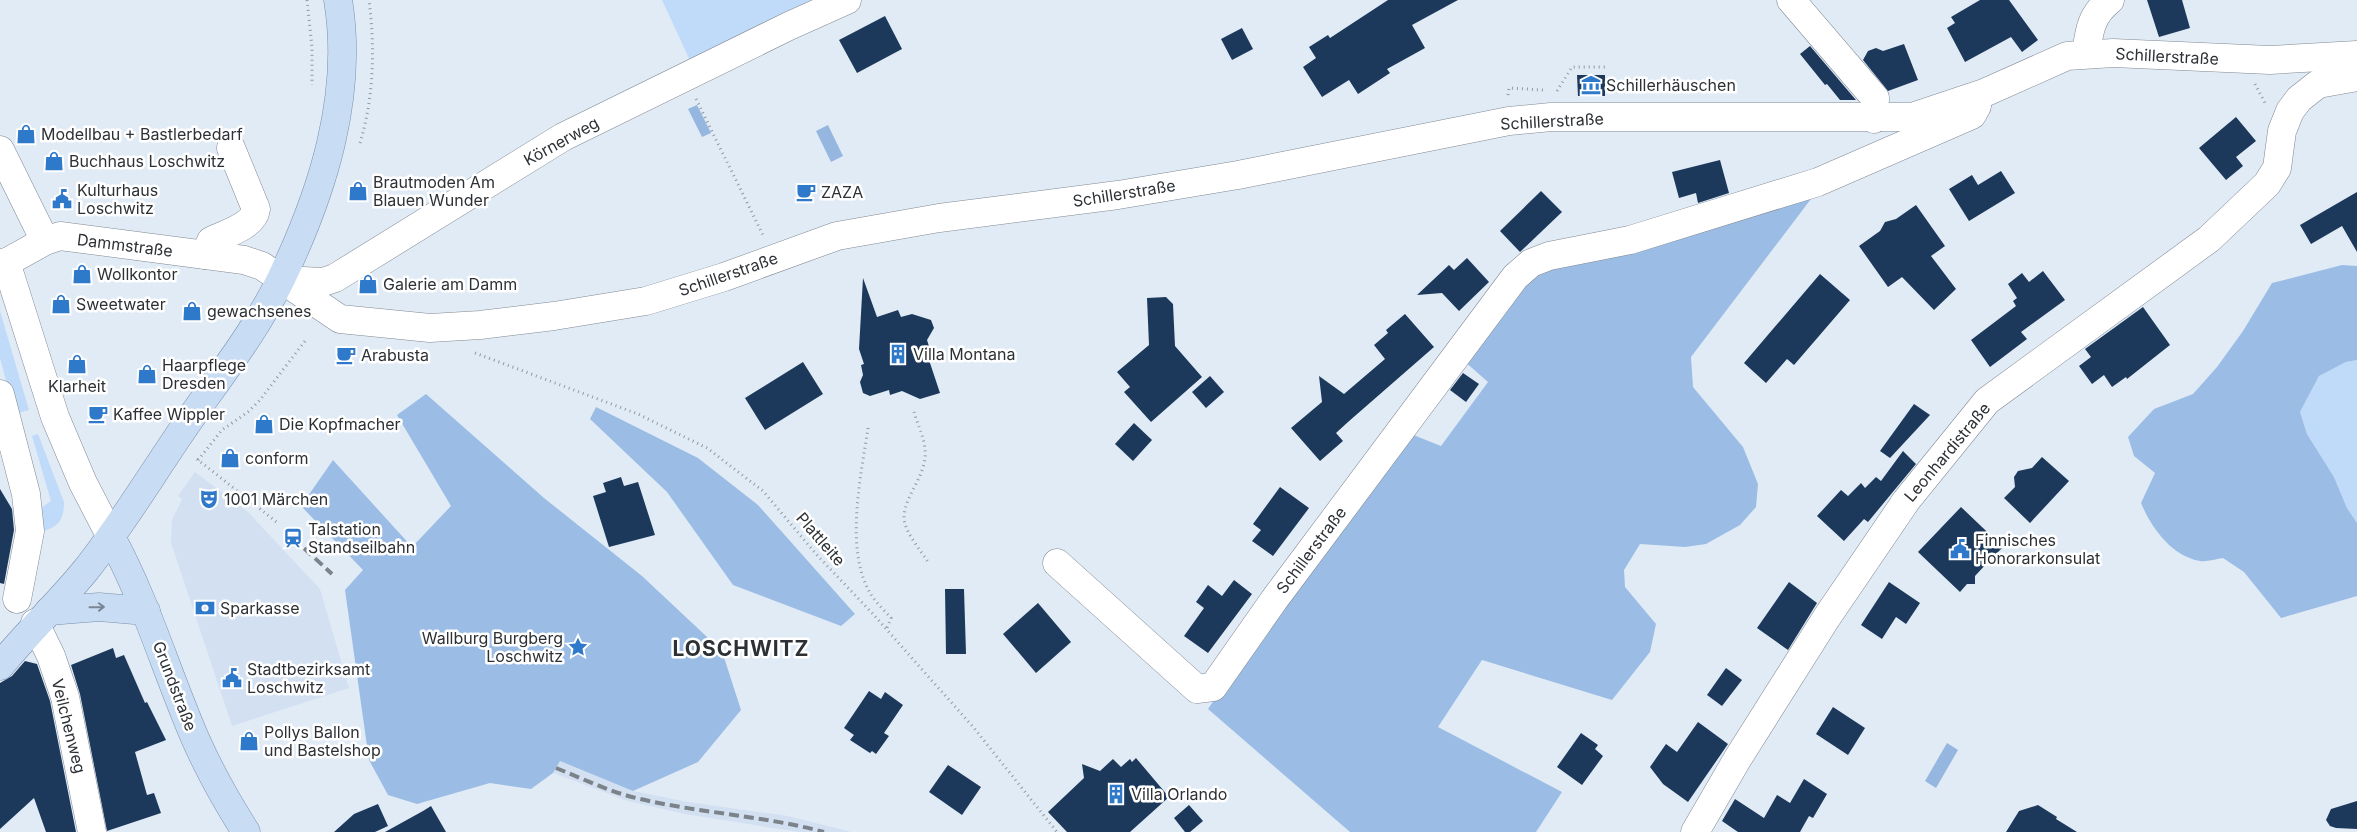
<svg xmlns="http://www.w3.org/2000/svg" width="2357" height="832" font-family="Inter,sans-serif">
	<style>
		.built { fill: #d2e0f2 }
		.green { fill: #c0daf9 }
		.forest { fill: #9bbde5 }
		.water { fill: #95b7df }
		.building { fill: #1c395b }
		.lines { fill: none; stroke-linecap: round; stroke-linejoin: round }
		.minor-casing { stroke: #818993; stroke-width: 29 }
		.major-casing { stroke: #7a91ad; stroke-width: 29 }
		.path { stroke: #9198a0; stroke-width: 3; stroke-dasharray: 1 4; stroke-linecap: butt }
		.minor { stroke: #fff; stroke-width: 28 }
		.major { stroke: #c8dcf4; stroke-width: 28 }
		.rail { stroke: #7c8289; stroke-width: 4; stroke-dasharray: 10 5; stroke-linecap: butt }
		.oneway { stroke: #7a8694 }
		.labels { text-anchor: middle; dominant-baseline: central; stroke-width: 5; stroke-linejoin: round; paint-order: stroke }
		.street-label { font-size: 16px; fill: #2d3135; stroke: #fff }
		.poi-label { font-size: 16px; fill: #2d3135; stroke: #fff; text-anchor: start }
		.district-label { font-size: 21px; font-weight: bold; letter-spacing: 1px; fill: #2d3135; stroke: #fff }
	</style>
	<rect width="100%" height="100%" fill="#e1ebf6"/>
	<!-- built -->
	<g class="built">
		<polygon points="195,472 248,512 320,589 349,688 232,726 171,543 172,520 182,499 178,496"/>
		<polygon points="560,761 633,791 688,802 788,816 851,832 798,832 685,814 628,801 553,773"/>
	</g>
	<!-- green -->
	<g class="green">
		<polygon points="662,0 833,0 692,65"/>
		<polygon points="0,311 29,410 15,414 0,358"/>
		<polygon points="2357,360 2357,523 2347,508 2334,477 2307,434 2300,412 2319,376 2346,362"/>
		<path d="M 38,434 L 64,502 C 64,519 59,527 43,531 L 41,508 L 51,501 L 32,436 Z"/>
	</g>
	<!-- forest -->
	<g class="forest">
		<polygon points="1817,191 1691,357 1693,387 1743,447 1758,484 1756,507 1740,525 1706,544 1685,547 1640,544 1624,570 1625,587 1656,624 1650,652 1612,700 1482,660 1438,727 1562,792 1536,832 1350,832 1208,709 1282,601 1411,434 1441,446 1488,382 1464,361 1535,272"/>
		<path d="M 2342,265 L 2357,266 L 2357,360 L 2346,362 L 2319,376 L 2300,412 L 2307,434 L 2334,477 L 2347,508 L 2357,523 L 2357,596 L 2281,618 L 2244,572 L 2223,558 C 2216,559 2207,562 2200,561 C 2171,556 2151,527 2141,503 L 2155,473 L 2134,456 L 2128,437 L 2154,409 L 2193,394 L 2217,367 L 2243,331 L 2272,283 Z"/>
		<polygon points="426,394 544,498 642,576 722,651 741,710 698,762 633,791 560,761 553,773 531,789 490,783 417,804 388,795 369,760 345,590 363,570 301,506 333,460 412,547 451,506 397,415"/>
		<polygon points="596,407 698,458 758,505 855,614 841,626 733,585 667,492 590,419"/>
	</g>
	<!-- water -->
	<g class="water">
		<polygon points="697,105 711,133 702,137 688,109"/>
		<polygon points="828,125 843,156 831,162 816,131"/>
		<polygon points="1947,743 1958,750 1936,788 1925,781"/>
	</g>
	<!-- building -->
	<g class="building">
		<polygon points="1388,0 1458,0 1412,25 1425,48 1387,69 1390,73 1358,94 1349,80 1322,97 1303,67 1316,58 1309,47 1328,35 1330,38"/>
		<polygon points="1980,0 2009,0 2038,40 2022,52 2011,37 1965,62 1947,28 1955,23 1951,17"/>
		<polygon points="2147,0 2182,0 2190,28 2159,37"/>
		<polygon points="885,16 902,49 857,73 839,40"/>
		<polygon points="1242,28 1253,49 1232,60 1221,39"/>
		<polygon points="1904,44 1918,80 1888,91 1863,60 1868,51 1876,48 1883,51"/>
		<polygon points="1810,46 1856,100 1840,100 1827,84 1825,85 1800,54"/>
		<polygon points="1577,75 1605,75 1605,96 1578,96"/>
		<polygon points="2236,117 2256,141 2236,157 2243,166 2226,180 2199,148"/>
		<polygon points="1720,160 1729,193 1698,203 1696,193 1679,198 1672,172"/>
		<polygon points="2001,171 2015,193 1969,221 1949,189 1972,175 1978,185"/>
		<polygon points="1541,191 1562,212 1520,252 1500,231"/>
		<polygon points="2357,192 2357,252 2342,226 2311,244 2300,225"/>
		<polygon points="1916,205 1945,246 1931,256 1956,289 1934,310 1902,277 1888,287 1859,246 1880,231 1885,222 1896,219"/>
		<polygon points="1467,258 1489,282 1459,311 1442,293 1417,295 1449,265 1454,270"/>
		<polygon points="2043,271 2065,300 2021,332 2027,339 1990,367 1971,340 2016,306 2013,301 2017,298 2008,284 2022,273 2029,282"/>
		<polygon points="1820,274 1850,300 1794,365 1787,359 1766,383 1744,363"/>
		<polygon points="863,278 877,317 898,310 901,317 912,314 931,320 934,328 927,340 932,356 928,357 940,393 920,399 902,391 890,395 889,390 870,396 863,393 860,382 863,375 861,365 864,364 859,349"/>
		<polygon points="1166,297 1173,304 1175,346 1202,377 1151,422 1124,392 1130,387 1117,372 1149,345 1147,298"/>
		<polygon points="2143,307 2170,345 2127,379 2126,377 2112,387 2104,375 2092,384 2079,366 2091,357 2085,349"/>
		<polygon points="1405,314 1434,347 1348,422 1336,433 1343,441 1320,461 1291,428 1322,402 1319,376 1344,394 1385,359 1374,345 1388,333 1386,330"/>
		<polygon points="803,362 823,394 765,430 745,398"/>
		<polygon points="1463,373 1479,384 1466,402 1450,390"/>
		<polygon points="1210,376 1224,392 1206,408 1192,392"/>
		<polygon points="1914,404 1930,415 1890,458 1880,451"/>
		<polygon points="1134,423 1152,440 1133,461 1115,444"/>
		<polygon points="1903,451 1916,464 1868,522 1864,519 1844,541 1817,516 1841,490 1848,496 1861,483 1865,488 1876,477 1881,481"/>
		<polygon points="2042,457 2069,481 2030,523 2004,498 2015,487 2014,477 2018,471 2032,468"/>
		<polygon points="621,477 624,486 638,482 655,535 609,547 593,496 606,492 603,483"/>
		<polygon points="1280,487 1309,508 1273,556 1252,541 1261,530 1253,524"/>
		<polygon points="0,489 12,509 14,530 4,584 0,583"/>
		<polygon points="1961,507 2003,547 1996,554 1996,562 1988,562 1975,576 1975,584 1967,584 1960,592 1918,552"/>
		<polygon points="1234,580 1252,594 1208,653 1184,636 1204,608 1196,602 1208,585 1222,596"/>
		<polygon points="1789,582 1817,603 1788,650 1757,628"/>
		<polygon points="1889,582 1920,603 1906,624 1896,617 1882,639 1861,625"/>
		<polygon points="945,589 964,589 966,654 946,654"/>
		<polygon points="1038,603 1071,642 1036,673 1003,634"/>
		<polygon points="113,648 116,658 124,655 145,703 147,702 166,740 135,752 147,795 154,793 161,813 107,831 80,694 71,665"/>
		<polygon points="25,661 37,664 50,701 76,832 46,832 34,798 0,829 0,683 12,676"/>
		<polygon points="1726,668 1742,680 1722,706 1707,695"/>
		<polygon points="869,691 881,699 885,692 903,705 884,733 889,736 876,754 872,751 870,753 850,740 854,735 844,728"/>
		<polygon points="1833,707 1865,728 1848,755 1816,734"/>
		<polygon points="1698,722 1728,744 1688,802 1663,784 1650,767 1666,744 1677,752"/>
		<polygon points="1581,733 1598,745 1595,749 1603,756 1582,785 1557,767"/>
		<polygon points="1136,758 1169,797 1130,832 1067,832 1048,812 1084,778 1082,764 1100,771 1113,759 1121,767 1130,759 1132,762"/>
		<polygon points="948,765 981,787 962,815 929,792"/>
		<polygon points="1804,779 1827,794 1813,818 1809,816 1800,832 1738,832 1722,821 1735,799 1764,818 1777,795 1790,803"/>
		<polygon points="2357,801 2357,829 2336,828 2330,826 2326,820 2331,809"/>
		<polygon points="378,804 388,826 375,832 334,832 354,814"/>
		<polygon points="1189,805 1203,821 1190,832 1185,832 1174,818"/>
		<polygon points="2038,805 2057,817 2056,819 2077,832 2006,832 2019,811"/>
		<polygon points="431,806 446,832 385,832 423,811"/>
	</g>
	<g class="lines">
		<defs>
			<g id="minor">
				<polyline points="1791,0 1875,98 1874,119"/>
				<path d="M 2086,54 C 2089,31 2091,15 2110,0"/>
				<polyline points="0,150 45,241"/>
				<path d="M 205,255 L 211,241 C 225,234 254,226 256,209 L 231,148"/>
				<polyline points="6,262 55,417 83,483 111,537"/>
				<polyline points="0,266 45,241 60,236 244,260 262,266 340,319 430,328 480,325 554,316 646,301 724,277 837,236 939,218 1118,195 1238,175 1509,121 1551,117 1912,117 1984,93 2067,56 2113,53 2270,60 2357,55"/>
				<polyline points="282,280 323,282 335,278 563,137 789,26 847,0"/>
				<polyline points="0,394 26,494 30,531 17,599"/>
				<polyline points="1057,563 1197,689 1213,687 1274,600 1515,277 1531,263 1549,256 1630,240 1818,182 1972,115 1977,106"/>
				<polyline points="35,623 51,656 65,697 92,832"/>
				<polyline points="1695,832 1738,758 1827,617 1906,501 1987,401 2209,239 2267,184 2277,168 2282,131 2290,111 2299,99 2318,84 2357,77"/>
			</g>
			<g id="major">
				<path d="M 111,537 C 146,601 166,671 195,738 C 209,770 227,802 246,832"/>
				<polyline points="49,611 99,607 146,611"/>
				<path d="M 0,666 C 27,633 58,604 85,571 C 118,530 146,484 175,441 C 210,388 253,337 281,279 C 322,194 354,96 338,0"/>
			</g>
		</defs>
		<!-- minor casing -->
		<use href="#minor" class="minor-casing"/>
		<!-- major casing -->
		<use href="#major" class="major-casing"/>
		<!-- path -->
		<g class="path">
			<polyline points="307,0 312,47 312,85"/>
			<polyline points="2255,84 2265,103"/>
			<polyline points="1557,91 1572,67 1606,67"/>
			<polyline points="1508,95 1509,88 1543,90"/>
			<polyline points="696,99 763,235"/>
			<path d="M 360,143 C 374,97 375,48 369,0"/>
			<polyline points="475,353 638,414 707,448 763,491 816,554 872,613 974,728 1057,832"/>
			<path d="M 914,412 C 917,423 924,437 925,449 C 928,475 904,495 904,518 C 905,533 920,549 928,562"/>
			<path d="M 868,428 C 861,475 845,548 869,591 C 874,601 884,610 891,618 L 886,630"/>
			<polyline points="197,459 279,524"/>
			<polyline points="198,460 222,430 248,412 260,400 305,341"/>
		</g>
		<!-- minor -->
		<use href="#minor" class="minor"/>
		<!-- major -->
		<use href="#major" class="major"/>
		<!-- rail -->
		<g class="rail">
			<polyline points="293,538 332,574"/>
			<path d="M 556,768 C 581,778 606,790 632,797 C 695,813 761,815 824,832"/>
		</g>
	</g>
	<!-- one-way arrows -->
	<defs><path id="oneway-shaft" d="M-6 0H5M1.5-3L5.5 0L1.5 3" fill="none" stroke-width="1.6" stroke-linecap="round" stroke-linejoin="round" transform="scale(1.25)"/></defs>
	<use class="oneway" href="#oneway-shaft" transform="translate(97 607) rotate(-1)"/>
	<!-- icons -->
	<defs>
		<symbol id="museum-bare" viewBox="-9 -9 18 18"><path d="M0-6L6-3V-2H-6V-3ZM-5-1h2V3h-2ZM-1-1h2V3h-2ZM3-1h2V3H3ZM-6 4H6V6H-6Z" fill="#2e79ca" stroke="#fff" stroke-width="2.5" paint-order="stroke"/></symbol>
		<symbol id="shop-bare" viewBox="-9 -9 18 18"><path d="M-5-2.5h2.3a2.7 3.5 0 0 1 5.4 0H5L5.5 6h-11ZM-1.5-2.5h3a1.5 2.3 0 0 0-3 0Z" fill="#2e79ca" stroke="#fff" stroke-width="2.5" paint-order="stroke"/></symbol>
		<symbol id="cafe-bare" viewBox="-9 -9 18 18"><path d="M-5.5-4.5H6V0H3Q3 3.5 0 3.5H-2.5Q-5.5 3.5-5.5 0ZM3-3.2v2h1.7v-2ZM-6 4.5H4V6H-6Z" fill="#2e79ca" stroke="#fff" stroke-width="2.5" paint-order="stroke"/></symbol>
		<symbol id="civic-bare" viewBox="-9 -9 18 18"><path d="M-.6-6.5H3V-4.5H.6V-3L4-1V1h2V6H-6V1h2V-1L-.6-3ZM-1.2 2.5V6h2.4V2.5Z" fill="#2e79ca" stroke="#fff" stroke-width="2.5" paint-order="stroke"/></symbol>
		<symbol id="building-bare" viewBox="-9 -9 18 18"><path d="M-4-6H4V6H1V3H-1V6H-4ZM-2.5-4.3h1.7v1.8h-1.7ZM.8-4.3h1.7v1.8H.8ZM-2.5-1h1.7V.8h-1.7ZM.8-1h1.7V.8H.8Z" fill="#2e79ca" stroke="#fff" stroke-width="2.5" paint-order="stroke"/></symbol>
		<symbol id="theatre-bare" viewBox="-9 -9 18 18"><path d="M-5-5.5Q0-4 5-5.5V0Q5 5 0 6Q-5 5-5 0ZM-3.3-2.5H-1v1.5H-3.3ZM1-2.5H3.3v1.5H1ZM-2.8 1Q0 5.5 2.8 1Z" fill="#2e79ca" stroke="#fff" stroke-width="2.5" paint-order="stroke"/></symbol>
		<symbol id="station-bare" viewBox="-9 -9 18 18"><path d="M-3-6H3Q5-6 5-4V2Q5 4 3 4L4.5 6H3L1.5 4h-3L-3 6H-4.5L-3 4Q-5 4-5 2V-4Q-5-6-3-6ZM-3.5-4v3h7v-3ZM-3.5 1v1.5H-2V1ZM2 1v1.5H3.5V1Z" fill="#2e79ca" stroke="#fff" stroke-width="2.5" paint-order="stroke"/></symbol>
		<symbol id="bank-bare" viewBox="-9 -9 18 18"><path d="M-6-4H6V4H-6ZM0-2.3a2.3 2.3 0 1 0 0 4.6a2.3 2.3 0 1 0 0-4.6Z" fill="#2e79ca" stroke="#fff" stroke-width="2.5" paint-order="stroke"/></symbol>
		<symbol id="sight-bare" viewBox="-9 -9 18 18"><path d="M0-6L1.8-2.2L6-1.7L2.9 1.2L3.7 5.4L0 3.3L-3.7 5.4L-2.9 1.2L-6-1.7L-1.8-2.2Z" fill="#2e79ca" stroke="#fff" stroke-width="2.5" paint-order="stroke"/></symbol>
	</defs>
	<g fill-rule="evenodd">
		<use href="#museum-bare" x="1577" y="71" width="28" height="28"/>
		<use href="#shop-bare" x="12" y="120" width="28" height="28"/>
		<use href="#shop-bare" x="40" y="147" width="28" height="28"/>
		<use href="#shop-bare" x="344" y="177" width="28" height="28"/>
		<use href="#cafe-bare" x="792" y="178" width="28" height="28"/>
		<use href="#civic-bare" x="48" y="185" width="28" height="28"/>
		<use href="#shop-bare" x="68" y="260" width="28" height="28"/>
		<use href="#shop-bare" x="354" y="270" width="28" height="28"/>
		<use href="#shop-bare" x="47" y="290" width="28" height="28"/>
		<use href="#shop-bare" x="178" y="297" width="28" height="28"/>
		<use href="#building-bare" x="884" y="340" width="28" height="28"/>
		<use href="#cafe-bare" x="332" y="341" width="28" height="28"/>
		<use href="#shop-bare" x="63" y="350" width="28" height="28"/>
		<use href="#shop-bare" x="133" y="360" width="28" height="28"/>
		<use href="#cafe-bare" x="84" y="400" width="28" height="28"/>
		<use href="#shop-bare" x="250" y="410" width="28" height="28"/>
		<use href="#shop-bare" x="216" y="444" width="28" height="28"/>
		<use href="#theatre-bare" x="195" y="485" width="28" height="28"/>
		<use href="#station-bare" x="279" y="524" width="28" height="28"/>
		<use href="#civic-bare" x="1946" y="535" width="28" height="28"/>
		<use href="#bank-bare" x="191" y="594" width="28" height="28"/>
		<use href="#sight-bare" x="564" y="633" width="28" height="28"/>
		<use href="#civic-bare" x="218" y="664" width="28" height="28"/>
		<use href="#shop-bare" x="235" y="727" width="28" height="28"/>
		<use href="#building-bare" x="1102" y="780" width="28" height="28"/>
	</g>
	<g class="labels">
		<!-- street labels -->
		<g class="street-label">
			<text transform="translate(2167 56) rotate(3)">Schillerstraße</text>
			<text transform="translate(1552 121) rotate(-3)">Schillerstraße</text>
			<text transform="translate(561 141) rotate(-29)">Körnerweg</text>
			<text transform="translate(1124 193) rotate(-9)">Schillerstraße</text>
			<text transform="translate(125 245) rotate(7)">Dammstraße</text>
			<text transform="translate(728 274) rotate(-19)">Schillerstraße</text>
			<text transform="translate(1947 452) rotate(-50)">Leonhardistraße</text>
			<text transform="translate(821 539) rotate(49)">Plattleite</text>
			<text transform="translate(1311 550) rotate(-53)">Schillerstraße</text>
			<text transform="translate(175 686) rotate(69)">Grundstraße</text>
			<text transform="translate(69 726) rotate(76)">Veilchenweg</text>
		</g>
		<!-- poi labels -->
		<g class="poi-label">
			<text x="1606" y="85">Schillerhäuschen</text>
			<text x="41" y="134">Modellbau + Bastlerbedarf</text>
			<text x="69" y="161">Buchhaus Loschwitz</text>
			<text x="373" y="182">Brautmoden Am<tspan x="373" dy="18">Blauen Wunder</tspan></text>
			<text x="77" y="190">Kulturhaus<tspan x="77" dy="18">Loschwitz</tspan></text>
			<text x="821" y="192">ZAZA</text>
			<text x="97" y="274">Wollkontor</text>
			<text x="383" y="284">Galerie am Damm</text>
			<text x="76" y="304">Sweetwater</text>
			<text x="207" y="311">gewachsenes</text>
			<text x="913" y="354">Villa Montana</text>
			<text x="361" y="355">Arabusta</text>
			<text x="162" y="365">Haarpflege<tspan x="162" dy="18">Dresden</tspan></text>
			<text x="77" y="386" text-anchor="middle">Klarheit</text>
			<text x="113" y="414">Kaffee Wippler</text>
			<text x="279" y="424">Die Kopfmacher</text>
			<text x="245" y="458">conform</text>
			<text x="224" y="499">1001 Märchen</text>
			<text x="308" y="529">Talstation<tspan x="308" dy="18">Standseilbahn</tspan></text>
			<text x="1975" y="540">Finnisches<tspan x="1975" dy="18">Honorarkonsulat</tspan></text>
			<text x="220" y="608">Sparkasse</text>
			<text x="563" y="638" text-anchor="end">Wallburg Burgberg<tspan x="563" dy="18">Loschwitz</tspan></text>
			<text x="247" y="669">Stadtbezirksamt<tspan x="247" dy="18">Loschwitz</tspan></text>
			<text x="264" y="732">Pollys Ballon<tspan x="264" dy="18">und Bastelshop</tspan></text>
			<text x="1131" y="794">Villa Orlando</text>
		</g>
		<!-- district labels -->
		<g class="district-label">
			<text x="741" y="648">LOSCHWITZ</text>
		</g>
	</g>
</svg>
